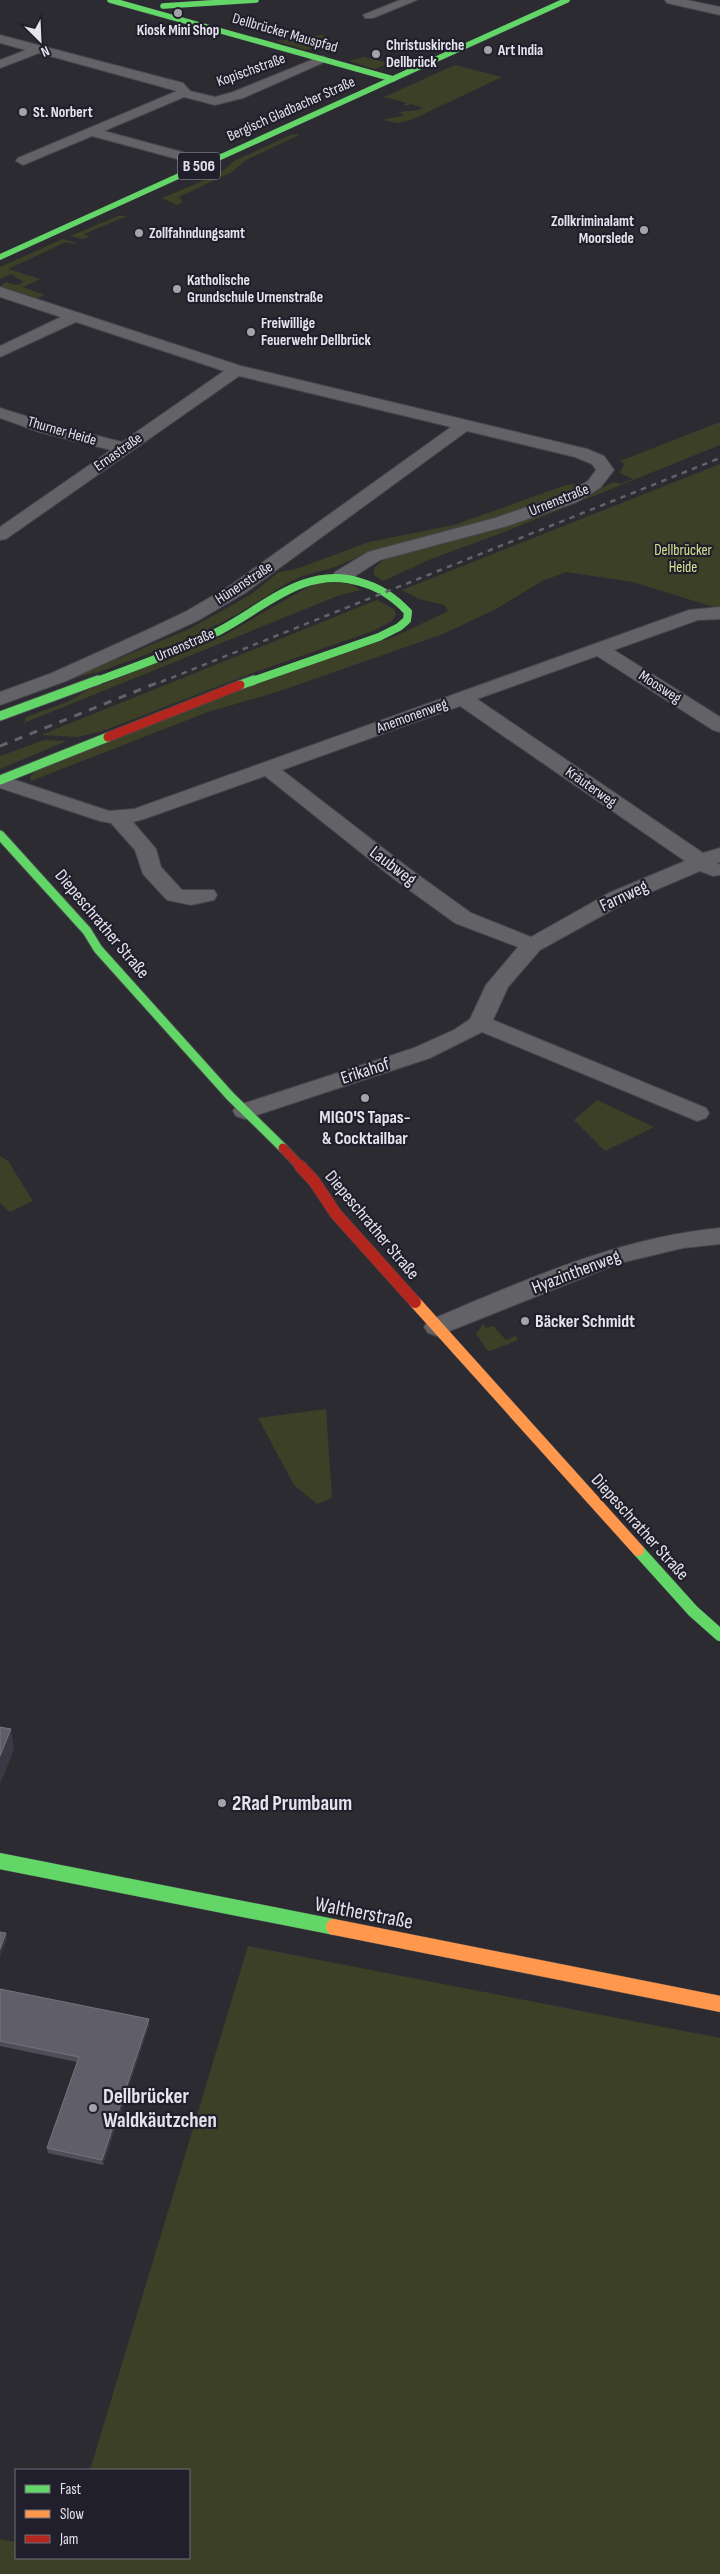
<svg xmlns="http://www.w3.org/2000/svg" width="720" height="2574" font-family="'Sofia Sans Condensed',sans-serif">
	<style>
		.green { fill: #3c4027 }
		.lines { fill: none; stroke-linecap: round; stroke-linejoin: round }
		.street-casing { stroke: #47464c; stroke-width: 2 }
		.fast-far4-casing { stroke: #47464c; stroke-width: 6 }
		.fast-far3-casing { stroke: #47464c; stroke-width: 8 }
		.fast-far2-casing { stroke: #47464c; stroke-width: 11 }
		.fast-far1-casing { stroke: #47464c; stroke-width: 13 }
		.fast-casing { stroke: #47464c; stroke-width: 17 }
		.slow-far1-casing { stroke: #47464c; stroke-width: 13 }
		.slow-casing { stroke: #47464c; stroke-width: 17 }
		.jam-far1-casing { stroke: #47464c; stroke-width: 11 }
		.jam-casing { stroke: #47464c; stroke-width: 13 }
		.street { fill: #626267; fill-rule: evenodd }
		.fast-far4 { stroke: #63d668; stroke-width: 5.5 }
		.fast-far3 { stroke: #63d668; stroke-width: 8 }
		.fast-far2 { stroke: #63d668; stroke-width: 9 }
		.fast-far1 { stroke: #63d668; stroke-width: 12 }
		.fast { stroke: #63d668; stroke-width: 16 }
		.slow-far1 { stroke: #ff974d; stroke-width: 12 }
		.slow { stroke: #ff974d; stroke-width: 16 }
		.jam-far1 { stroke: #b3261e; stroke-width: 9 }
		.jam { stroke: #b3261e; stroke-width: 12 }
		.rail-far1 { stroke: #636269; stroke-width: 2.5; stroke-dasharray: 5.5 5.5; stroke-linecap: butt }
		.rail { stroke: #636269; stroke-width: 3; stroke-dasharray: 8 8; stroke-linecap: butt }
		.wall { fill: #504d59 }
		.shaded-wall { fill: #3b3943 }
		.building { fill: #605e69; stroke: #75737d }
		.poi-dot { fill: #a4a3ab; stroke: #211f2b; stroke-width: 2 }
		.labels { text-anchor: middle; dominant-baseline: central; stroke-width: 4.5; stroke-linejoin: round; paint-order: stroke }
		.far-poi-label { font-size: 15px; font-weight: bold; fill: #e5e4ec; stroke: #211f2b; text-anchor: start }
		.far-street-label { font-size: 15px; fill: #e5e4ec; stroke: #211f2b }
		.far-park-label { font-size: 15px; fill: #d5e493; stroke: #211f2b }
		.shield { fill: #211f2b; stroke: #aaa9b2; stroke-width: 1 }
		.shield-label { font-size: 16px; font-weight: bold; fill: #e5e4ec }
		.street-label { font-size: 18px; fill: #e5e4ec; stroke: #211f2b }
		.poi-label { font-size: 18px; font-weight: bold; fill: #e5e4ec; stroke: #211f2b }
		.near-poi-label { font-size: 21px; font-weight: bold; fill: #e5e4ec; stroke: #211f2b; text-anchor: start }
		.near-street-label { font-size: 21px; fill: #e5e4ec; stroke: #211f2b }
	</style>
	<rect width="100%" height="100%" fill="#2c2b32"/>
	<!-- green -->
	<g class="green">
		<polygon points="322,35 326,36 315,41 326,45 306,50 276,41"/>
		<polygon points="364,57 389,63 375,69 349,61"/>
		<path d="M 455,65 L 502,77 L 411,120 L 398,123 L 383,120 C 390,117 397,118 404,115 L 399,113 C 408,109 413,113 423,108 L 411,104 L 405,106 L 404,105 L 407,103 L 384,97 Z"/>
		<polygon points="293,134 299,135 246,160 232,172 179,197 183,202 177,205 162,198 219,174 236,160"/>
		<polygon points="118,216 127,216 84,234 90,237 82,239 70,236"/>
		<polygon points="63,239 77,243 74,244 66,242 8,269 40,279 23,287 45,295 37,298 0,286 6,282 16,285 24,282 11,274 0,279 0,267"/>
		<polygon points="720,422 720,445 507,531 431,559 383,581 374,575 374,568 390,555 581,497 614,482 620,484 633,479 620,473 624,464 620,461"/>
		<polygon points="720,464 720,609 633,582 566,572 542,581 496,609 443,634 277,692 208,712 31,781 30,777 35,771 235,691 396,636 448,611 444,605 419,599 402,590"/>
		<polygon points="586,483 586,485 541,505 491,522 362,555 338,566 300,577 289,582 234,616 188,639 99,672 70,679 189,629 250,595 279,572 296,569 369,542 454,525 566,485"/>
		<polygon points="335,582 350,584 361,590 340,595 24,723 26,717 67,702 88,690 225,635 304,589 318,583"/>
		<polygon points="377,600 394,609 396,614 392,621 373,631 250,674 103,731 78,737 41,735"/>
		<polygon points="44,740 67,741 0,769 0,756"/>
		<polygon points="597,1100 654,1127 605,1151 574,1120"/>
		<polygon points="0,1156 8,1161 33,1201 10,1212 0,1203"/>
		<polygon points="483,1324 486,1328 493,1326 506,1340 515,1336 518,1340 490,1351 487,1350 476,1334"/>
		<polygon points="326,1409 332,1498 317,1504 294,1485 258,1418"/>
		<polygon points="248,1946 720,2038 720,2574 0,2574 0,2539 16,2542 16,2558 189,2558 189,2470 90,2470"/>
	</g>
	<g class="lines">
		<defs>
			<g id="street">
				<polygon points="400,0 417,0 373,18 365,18 363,15"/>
				<polygon points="665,0 687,0 720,7 720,15 667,3"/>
				<polygon points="0,35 183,83 190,91 215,97 233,92 319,57 323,56 329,60 243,98 215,105 184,97 104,131 212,160 214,163 212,166 207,167 92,136 23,165 16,161 18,158 177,91 39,53 0,68 0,60 26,50 0,43"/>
				<polygon points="0,287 241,366 587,449 604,456 614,470 600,488 577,502 507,526 380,560 349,580 335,580 333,576 335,572 368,552 495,518 565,494 588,481 596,470 592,464 575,457 467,431 245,593 199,620 66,681 0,705 0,692 52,673 145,631 185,612 231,585 451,427 239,376 6,539 0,540 0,527 111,450 39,432 0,418 0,408 51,424 122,442 224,371 76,322 0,357 0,346 61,317 0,297"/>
				<path d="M 720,607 L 720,619 L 698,620 L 614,650 L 720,717 L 720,732 L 713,730 L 597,656 L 477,699 L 703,853 L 720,848 L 720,862 L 717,863 L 720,865 L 720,875 L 713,876 L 700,871 L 625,903 L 540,950 L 508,987 L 493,1020 L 706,1108 L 709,1113 L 706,1118 L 697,1121 L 482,1032 L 430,1058 L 254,1116 L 245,1119 L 236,1116 L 233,1111 L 236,1106 L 414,1048 L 454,1030 L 470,1019 L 486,985 L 518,947 L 455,923 L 394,879 L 265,776 L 144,819 L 133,822 L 156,849 L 161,867 L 182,890 L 214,890 L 217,895 L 214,900 L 191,905 L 167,900 L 143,874 L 135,850 L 111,823 L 100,821 L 0,788 L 0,775 L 109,811 L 134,809 L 689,610 ZM 460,706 L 685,861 L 609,893 L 531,937 L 471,913 L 410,869 L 282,770 Z"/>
				<path d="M 720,1228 L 720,1244 L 683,1248 L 620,1263 L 437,1336 L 428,1333 L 424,1327 L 428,1321 C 523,1281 616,1238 720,1228 Z"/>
			</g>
			<g id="fast-far4">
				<polyline points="110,0 393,79"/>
				<polyline points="163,6 256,0"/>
				<polyline points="0,257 567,0"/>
			</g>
			<path id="fast-far3" d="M 94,682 C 135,667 176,652 215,633 C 262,610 304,564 360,582 C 379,587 395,598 408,612 L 407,620 L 399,627 L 379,637 L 250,682"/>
			<g id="fast-far2">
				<polyline points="240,685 254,680"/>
				<polyline points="0,716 98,680"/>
				<polyline points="0,780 108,737"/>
				<polyline points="0,835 87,931 98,949 230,1096 283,1148"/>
			</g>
			<polyline id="fast-far1" points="638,1550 693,1611 720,1635"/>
			<polyline id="fast" points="0,1861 334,1927"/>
			<polyline id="slow-far1" points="415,1302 638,1550"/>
			<polyline id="slow" points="334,1927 720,2004"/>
			<g id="jam-far1">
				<polyline points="108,737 240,685"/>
				<polyline points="283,1148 301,1167"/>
			</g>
			<polyline id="jam" points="300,1166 314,1181 336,1214 415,1302"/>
		</defs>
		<!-- street casing -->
		<use href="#street" class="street-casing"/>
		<!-- fast-far4 casing -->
		<use href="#fast-far4" class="fast-far4-casing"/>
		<!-- fast-far3 casing -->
		<use href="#fast-far3" class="fast-far3-casing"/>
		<!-- fast-far2 casing -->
		<use href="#fast-far2" class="fast-far2-casing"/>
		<!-- fast-far1 casing -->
		<use href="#fast-far1" class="fast-far1-casing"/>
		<!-- fast casing -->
		<use href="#fast" class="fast-casing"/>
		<!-- slow-far1 casing -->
		<use href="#slow-far1" class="slow-far1-casing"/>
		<!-- slow casing -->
		<use href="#slow" class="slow-casing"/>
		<!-- jam-far1 casing -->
		<use href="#jam-far1" class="jam-far1-casing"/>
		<!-- jam casing -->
		<use href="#jam" class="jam-casing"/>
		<!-- street -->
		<use href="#street" class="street"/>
		<!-- fast-far4 -->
		<use href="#fast-far4" class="fast-far4"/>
		<!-- fast-far3 -->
		<use href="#fast-far3" class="fast-far3"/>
		<!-- fast-far2 -->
		<use href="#fast-far2" class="fast-far2"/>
		<!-- fast-far1 -->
		<use href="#fast-far1" class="fast-far1"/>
		<!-- fast -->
		<use href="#fast" class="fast"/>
		<!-- slow-far1 -->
		<use href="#slow-far1" class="slow-far1"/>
		<!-- slow -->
		<use href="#slow" class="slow"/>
		<!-- jam-far1 -->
		<use href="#jam-far1" class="jam-far1"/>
		<!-- jam -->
		<use href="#jam" class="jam"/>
		<!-- rail-far1 -->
		<polyline class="rail-far1" points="161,682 720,458"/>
		<!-- rail -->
		<polyline class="rail" points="0,746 164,680"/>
	</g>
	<!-- wall -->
	<polygon class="wall" points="0,1989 149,2019 149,2025 103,2165 48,2153 47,2148 77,2062 0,2046"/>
	<!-- shaded-wall -->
	<g class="shaded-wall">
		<polygon points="11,1729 14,1750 0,1784 0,1756"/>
		<polygon points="6,1933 7,1939 0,1957 0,1949"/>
		<polygon points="149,2019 149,2025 103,2165 102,2160"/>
	</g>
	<!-- building -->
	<g class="building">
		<polygon points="0,1727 11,1729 0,1756"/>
		<polygon points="0,1932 6,1933 0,1949"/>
		<polygon points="0,1989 149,2019 102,2160 47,2148 79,2057 0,2041"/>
	</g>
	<!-- markers -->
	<g class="poi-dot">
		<circle cx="178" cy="13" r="5"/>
		<circle cx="488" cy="50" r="5"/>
		<circle cx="376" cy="54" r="5"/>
		<circle cx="23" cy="112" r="5"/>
		<circle cx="644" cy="230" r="5"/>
		<circle cx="139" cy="233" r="5"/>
		<circle cx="177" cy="289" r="5"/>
		<circle cx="251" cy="332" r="5"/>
		<circle cx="365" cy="1098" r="5"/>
		<circle cx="525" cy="1321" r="5"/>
		<circle cx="222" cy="1803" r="5"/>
		<circle cx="93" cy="2108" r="5"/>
	</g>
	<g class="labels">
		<!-- far-poi labels -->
		<g class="far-poi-label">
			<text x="178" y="30" text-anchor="middle">Kiosk Mini Shop</text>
			<text x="386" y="45">Christuskirche<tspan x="386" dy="17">Dellbrück</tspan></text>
			<text x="498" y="50">Art India</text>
			<text x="33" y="112">St. Norbert</text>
			<text x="634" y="221" text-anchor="end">Zollkriminalamt<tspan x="634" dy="17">Moorslede</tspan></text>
			<text x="149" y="233">Zollfahndungsamt</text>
			<text x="187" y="280">Katholische<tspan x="187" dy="17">Grundschule Urnenstraße</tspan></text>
			<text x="261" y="323">Freiwillige<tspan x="261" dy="17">Feuerwehr Dellbrück</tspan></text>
		</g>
		<!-- far-street labels -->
		<g class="far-street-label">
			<text transform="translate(285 33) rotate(16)">Dellbrücker Mauspfad</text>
			<text transform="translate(251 70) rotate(-20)">Kopischstraße</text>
			<text transform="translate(291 109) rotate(-24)">Bergisch Gladbacher Straße</text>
			<text transform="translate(62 431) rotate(16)">Thurner Heide</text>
			<text transform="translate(118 452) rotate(-35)">Ernastraße</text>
			<text transform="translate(559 500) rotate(-22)">Urnenstraße</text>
			<text transform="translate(244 583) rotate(-33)">Hünenstraße</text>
			<text transform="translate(185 645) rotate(-23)">Urnenstraße</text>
			<text transform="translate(660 687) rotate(33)">Moosweg</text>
			<text transform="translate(412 716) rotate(-20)">Anemonenweg</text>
			<text transform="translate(591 787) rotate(35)">Kräuterweg</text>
		</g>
		<!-- far-park labels -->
		<g class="far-park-label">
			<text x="683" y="550">Dellbrücker<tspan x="683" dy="17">Heide</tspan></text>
		</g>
		<!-- shield labels -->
		<rect class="shield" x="178" y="152.5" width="42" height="27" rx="4"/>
		<g class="shield-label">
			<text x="199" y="166">B 506</text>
		</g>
		<!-- street labels -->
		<g class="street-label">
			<text transform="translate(393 866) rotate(37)">Laubweg</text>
			<text transform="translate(624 896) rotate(-25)">Farnweg</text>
			<text transform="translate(102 924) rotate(50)">Diepeschrather Straße</text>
			<text transform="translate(365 1071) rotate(-18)">Erikahof</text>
			<text transform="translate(372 1225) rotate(50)">Diepeschrather Straße</text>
			<text transform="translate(576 1272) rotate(-21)">Hyazinthenweg</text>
			<text transform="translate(640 1527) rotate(48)">Diepeschrather Straße</text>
		</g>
		<!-- poi labels -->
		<g class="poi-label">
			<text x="365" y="1117">MIGO'S Tapas-<tspan x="365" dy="21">&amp; Cocktailbar</tspan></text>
			<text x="535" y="1321" text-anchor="start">Bäcker Schmidt</text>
		</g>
		<!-- near-poi labels -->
		<g class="near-poi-label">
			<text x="232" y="1803">2Rad Prumbaum</text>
			<text x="103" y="2096">Dellbrücker<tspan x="103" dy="24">Waldkäutzchen</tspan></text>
		</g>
		<!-- near-street labels -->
		<g class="near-street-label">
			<text transform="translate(364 1913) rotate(11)">Waltherstraße</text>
		</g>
	</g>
	<!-- legend -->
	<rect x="15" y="2469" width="175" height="90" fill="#211f2b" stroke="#6f6e78"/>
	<rect x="25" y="2485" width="25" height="8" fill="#63d668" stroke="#6f6e78"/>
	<text x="60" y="2494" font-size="15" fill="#e5e4ec">Fast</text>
	<rect x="25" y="2510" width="25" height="8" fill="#ff974d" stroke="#6f6e78"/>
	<text x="60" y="2519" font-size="15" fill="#e5e4ec">Slow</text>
	<rect x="25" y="2535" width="25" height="8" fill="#b3261e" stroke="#6f6e78"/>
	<text x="60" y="2544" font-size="15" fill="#e5e4ec">Jam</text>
	<!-- north arrow -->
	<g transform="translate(40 40) rotate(156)" stroke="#211f2b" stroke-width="4" paint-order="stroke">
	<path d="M0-4L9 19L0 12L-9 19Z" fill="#e5e4ec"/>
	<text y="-8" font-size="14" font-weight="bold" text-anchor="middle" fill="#e5e4ec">N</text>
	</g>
</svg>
